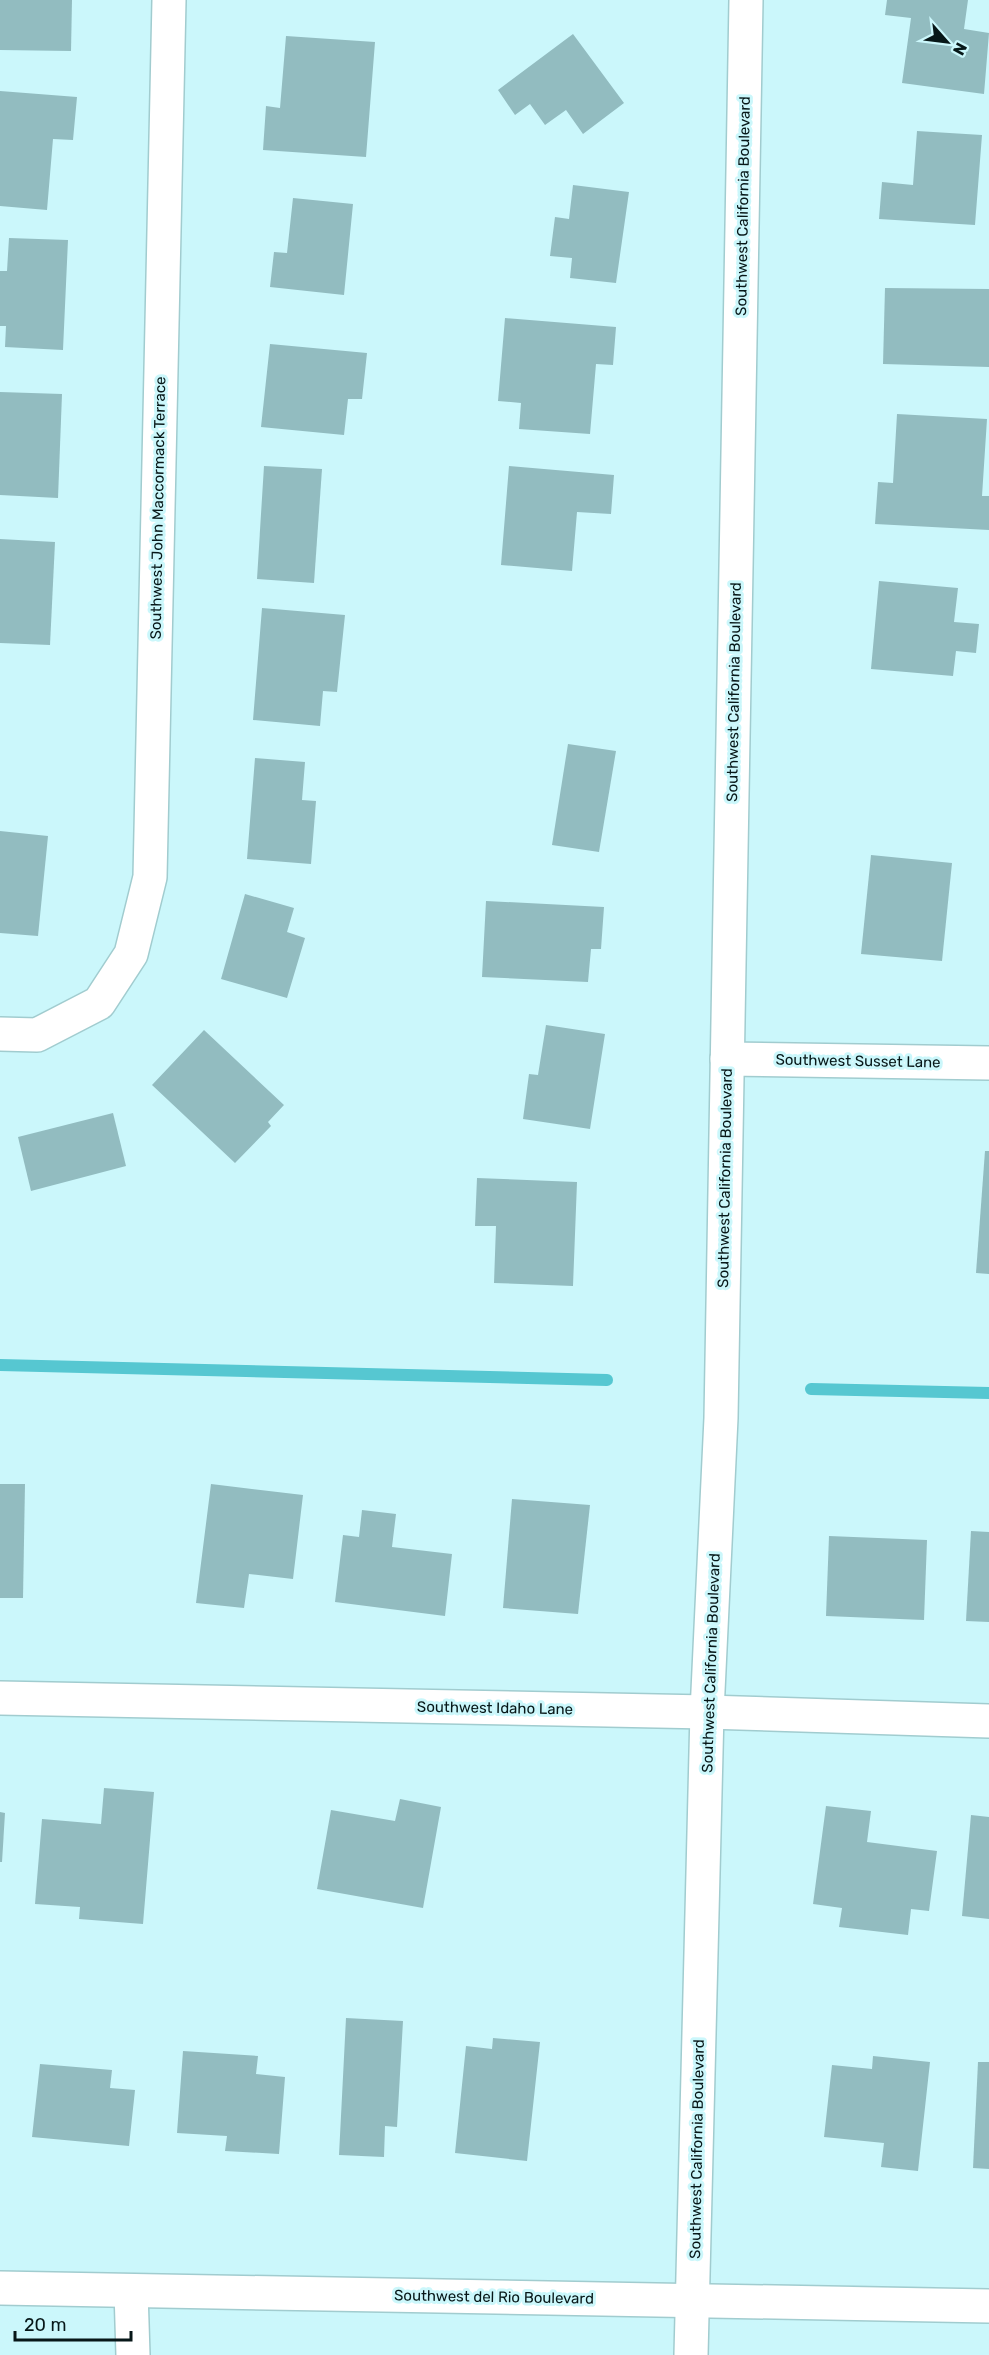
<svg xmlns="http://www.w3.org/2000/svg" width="989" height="2355" font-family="Rubik,sans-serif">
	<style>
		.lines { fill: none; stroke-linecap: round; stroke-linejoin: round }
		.stream { stroke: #56c7d1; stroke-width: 12 }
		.building { fill: #92bcc0 }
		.minor-casing { stroke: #a1cccf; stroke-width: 36 }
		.minor { stroke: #fff; stroke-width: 33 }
		.labels { text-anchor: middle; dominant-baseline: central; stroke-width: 6; stroke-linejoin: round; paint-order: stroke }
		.street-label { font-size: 15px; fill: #071718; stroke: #cbf7fb }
	</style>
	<rect width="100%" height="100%" fill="#cbf7fb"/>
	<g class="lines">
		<!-- stream -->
		<g class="stream">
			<polyline points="0,1365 607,1380"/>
			<polyline points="811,1389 989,1393"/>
		</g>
	</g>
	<!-- building -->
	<g class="building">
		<polygon points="0,0 72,0 71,51 0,50"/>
		<polygon points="887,0 968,0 964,29 989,33 984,94 902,83 911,18 885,15"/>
		<polygon points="573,34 624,103 583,134 566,110 545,125 530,104 515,115 498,90"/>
		<polygon points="286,36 375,42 366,157 263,150 266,106 280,108"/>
		<polygon points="0,91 77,97 73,140 53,139 47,210 0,206"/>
		<polygon points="917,131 982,135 975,225 879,219 882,182 913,185"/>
		<polygon points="573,185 629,192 616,283 570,278 572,258 550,256 555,217 569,219"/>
		<polygon points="293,198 353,204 344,295 270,287 274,252 287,253"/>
		<polygon points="9,238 68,240 63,350 5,347 6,326 0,326 0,271 7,271"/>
		<polygon points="885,288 989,289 989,367 883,364"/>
		<polygon points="505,318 616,327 613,365 596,364 590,434 519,429 521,403 498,401"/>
		<polygon points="270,344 367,353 362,399 348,399 344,435 261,427"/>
		<polygon points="0,392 62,394 58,498 0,495"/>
		<polygon points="897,414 987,419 982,496 989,496 989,530 875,524 878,482 893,483"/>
		<polygon points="264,466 322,469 314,583 257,579"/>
		<polygon points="509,466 614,475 611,514 577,512 572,571 501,565"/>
		<polygon points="0,539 55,542 50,645 0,643"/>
		<polygon points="879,581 958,588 954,622 979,624 976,653 956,651 953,676 871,669"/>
		<polygon points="262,608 345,615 337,692 323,691 320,726 253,720"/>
		<polygon points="568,744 616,751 599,852 552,845"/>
		<polygon points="255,758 305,762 302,800 316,801 311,864 247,859"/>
		<polygon points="0,831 48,836 38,936 0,933"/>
		<polygon points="871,855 952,863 942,961 861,954"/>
		<polygon points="245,894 294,908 287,932 305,938 287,998 221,979"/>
		<polygon points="486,901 604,907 601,949 591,949 588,982 482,977"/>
		<polygon points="546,1025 605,1034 590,1129 523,1119 529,1074 538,1075"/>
		<polygon points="204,1030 284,1105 268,1122 271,1126 235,1163 152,1085"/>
		<polygon points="113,1113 126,1166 31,1191 18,1137"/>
		<polygon points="985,1151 989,1151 989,1274 976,1273"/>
		<polygon points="477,1178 577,1182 573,1286 494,1283 496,1226 475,1226"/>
		<polygon points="0,1484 25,1484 23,1598 0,1598"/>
		<polygon points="211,1484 303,1495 293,1579 249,1574 244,1608 196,1603"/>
		<polygon points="512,1499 590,1505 578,1614 503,1608"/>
		<polygon points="362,1510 396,1514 392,1547 452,1554 445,1616 335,1602 343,1535 359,1537"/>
		<polygon points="971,1531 989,1532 989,1622 966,1621"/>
		<polygon points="829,1536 927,1540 924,1620 826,1616"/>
		<polygon points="104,1788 154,1792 143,1924 79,1919 80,1907 35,1904 42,1819 101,1824"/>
		<polygon points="400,1799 441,1807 423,1908 317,1889 331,1810 395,1821"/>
		<polygon points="826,1806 871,1811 867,1842 937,1851 929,1911 911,1909 908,1935 839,1927 842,1908 813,1904"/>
		<polygon points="0,1812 5,1813 2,1862 0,1862"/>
		<polygon points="971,1815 989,1817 989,1919 962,1916"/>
		<polygon points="346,2018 403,2021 397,2127 385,2126 384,2157 339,2155"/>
		<polygon points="493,2038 540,2042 527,2161 455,2153 466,2046 492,2049"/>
		<polygon points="183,2051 258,2056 256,2074 285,2077 279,2154 225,2151 227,2136 177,2133"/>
		<polygon points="873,2056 930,2062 918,2171 881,2167 884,2143 824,2137 832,2065 872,2069"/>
		<polygon points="978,2062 989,2062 989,2169 973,2168"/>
		<polygon points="40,2064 112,2070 110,2088 135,2090 129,2146 32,2137"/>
	</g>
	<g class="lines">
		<defs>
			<g id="minor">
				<polyline points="0,1034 37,1035 99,1003 131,954 150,877 169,0"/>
				<polyline points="727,1059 989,1063"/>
				<polyline points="0,1698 707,1712 989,1721"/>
				<polyline points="0,2288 989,2306"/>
				<polyline points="131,2291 133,2355"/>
				<polyline points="691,2355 707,1712 721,1418 746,0"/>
			</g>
		</defs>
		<!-- minor casing -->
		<use href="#minor" class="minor-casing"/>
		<!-- minor -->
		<use href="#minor" class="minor"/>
	</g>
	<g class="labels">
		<!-- street labels -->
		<g class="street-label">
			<text transform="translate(743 206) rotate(-89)">Southwest California Boulevard</text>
			<text transform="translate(158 508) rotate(-89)">Southwest John Maccormack Terrace</text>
			<text transform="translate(734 692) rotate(-89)">Southwest California Boulevard</text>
			<text transform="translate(858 1061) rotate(1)">Southwest Susset Lane</text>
			<text transform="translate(725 1178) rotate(-89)">Southwest California Boulevard</text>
			<text transform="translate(711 1663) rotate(-88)">Southwest California Boulevard</text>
			<text transform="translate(495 1708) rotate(1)">Southwest Idaho Lane</text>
			<text transform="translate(697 2149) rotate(-89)">Southwest California Boulevard</text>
			<text transform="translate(494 2297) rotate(1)">Southwest del Rio Boulevard</text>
		</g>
	</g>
	<!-- north arrow -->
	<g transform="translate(947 42) rotate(118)" stroke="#cbf7fb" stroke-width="4.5" paint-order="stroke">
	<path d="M0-4.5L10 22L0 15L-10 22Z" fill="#071718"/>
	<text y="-9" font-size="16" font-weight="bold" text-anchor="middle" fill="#071718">N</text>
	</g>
	<!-- scale -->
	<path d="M15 2331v9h116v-9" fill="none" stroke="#071718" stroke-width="3"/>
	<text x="24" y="2331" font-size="18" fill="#071718" stroke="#cbf7fb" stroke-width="4.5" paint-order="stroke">20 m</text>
</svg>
